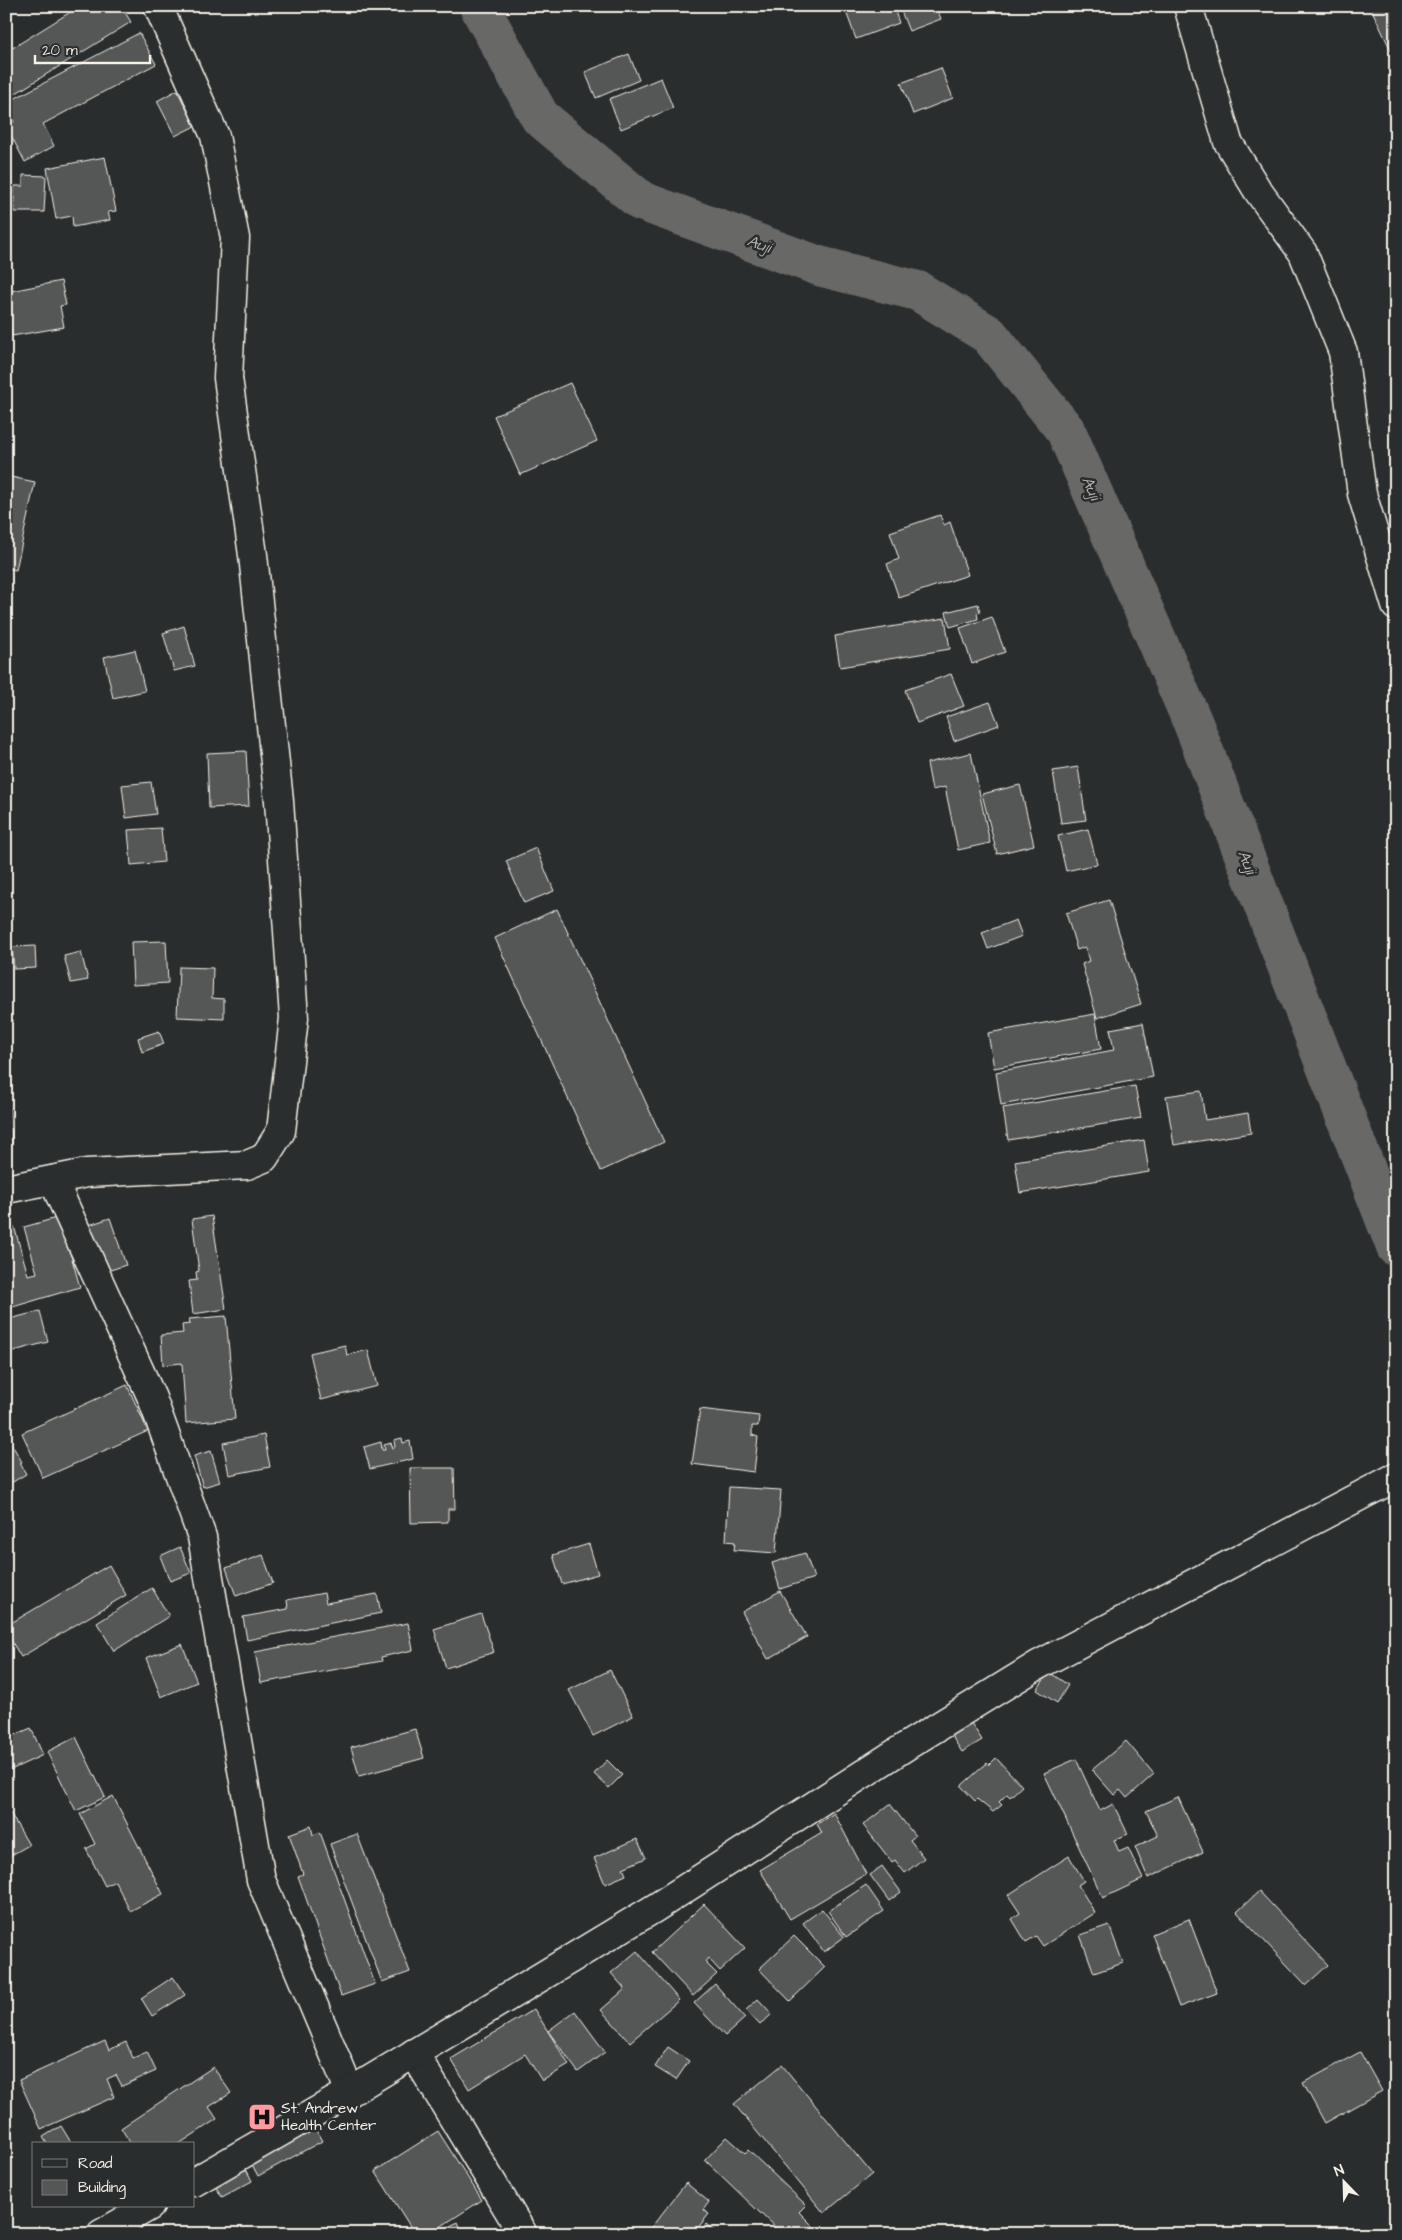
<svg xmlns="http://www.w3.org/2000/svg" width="1402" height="2240" font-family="'Architects Daughter',sans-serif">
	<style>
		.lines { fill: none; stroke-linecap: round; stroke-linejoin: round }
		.canal { stroke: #676866; stroke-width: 40 }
		.building { fill: #555756; stroke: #f4f1e8 }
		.minor-casing { stroke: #f4f1e8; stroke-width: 31 }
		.minor { stroke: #2a2d2e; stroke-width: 28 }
		.labels { text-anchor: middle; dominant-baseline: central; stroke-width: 5; stroke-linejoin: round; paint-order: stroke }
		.poi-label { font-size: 15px; fill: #f4f1e8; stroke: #2a2d2e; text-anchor: start }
		.water-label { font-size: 16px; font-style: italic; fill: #b5b3ae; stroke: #2a2d2e }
	</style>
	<rect width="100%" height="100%" fill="#2a2d2e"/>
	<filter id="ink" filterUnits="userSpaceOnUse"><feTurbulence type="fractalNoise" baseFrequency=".02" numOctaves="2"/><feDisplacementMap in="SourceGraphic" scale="10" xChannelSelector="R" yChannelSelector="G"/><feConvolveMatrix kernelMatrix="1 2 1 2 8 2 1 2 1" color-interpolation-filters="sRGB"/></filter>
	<g filter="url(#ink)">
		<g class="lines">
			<!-- canal -->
			<polyline class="canal" points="479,6 540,117 641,201 819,266 918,291 989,335 1066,431 1193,723 1396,1247"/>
		</g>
		<!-- building -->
		<g class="building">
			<polygon points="80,6 121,6 131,22 8,98 6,95 6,52"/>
			<polygon points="844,6 893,6 899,23 856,39"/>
			<polygon points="899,6 936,6 941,19 909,31"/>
			<polygon points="1370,6 1396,6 1396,61"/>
			<polygon points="139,33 156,64 43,124 54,146 25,162 6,126 14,122 6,103"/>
			<polygon points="629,54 639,80 596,98 585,72"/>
			<polygon points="941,68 953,98 913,114 901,83"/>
			<polygon points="661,78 673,108 621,129 609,99"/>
			<polygon points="177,90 195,126 175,136 157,101"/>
			<polygon points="105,157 116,211 108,212 110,220 73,227 72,216 56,219 47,168"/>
			<polygon points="23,175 46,176 44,212 14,212 14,186 23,186"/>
			<polygon points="61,281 66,305 60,306 64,327 12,336 6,307 6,292"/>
			<polygon points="570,383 597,441 520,475 494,416"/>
			<polygon points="6,476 35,482 16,570 6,568"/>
			<polygon points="940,515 944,525 950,522 968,575 899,598 887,564 899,559 890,532"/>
			<polygon points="978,604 980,612 977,613 978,619 950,627 946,612"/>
			<polygon points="7,610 9,640 6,640 6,611"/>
			<polygon points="992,617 1005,652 972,664 960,628"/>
			<polygon points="945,618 950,649 840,667 835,636"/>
			<polygon points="184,626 195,666 174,671 163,633"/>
			<polygon points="135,650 145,691 113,698 104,657"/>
			<polygon points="951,674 964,706 917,723 905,690"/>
			<polygon points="990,702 999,725 954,741 946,717"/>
			<polygon points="246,751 249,806 209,808 207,753"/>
			<polygon points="971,753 990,843 958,850 945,787 932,790 927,763"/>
			<polygon points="1078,767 1086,820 1061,823 1053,771"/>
			<polygon points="151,782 156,814 126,818 122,785"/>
			<polygon points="1020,785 1034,845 997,854 982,794"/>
			<polygon points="161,828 164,862 131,865 128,830"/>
			<polygon points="1088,829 1097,864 1066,871 1058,836"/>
			<polygon points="536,848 554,891 524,903 506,861"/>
			<polygon points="1109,900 1141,1004 1097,1018 1082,964 1089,961 1085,947 1077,950 1066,913"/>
			<polygon points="557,909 664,1142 601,1171 495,938"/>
			<polygon points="1016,920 1022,936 988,949 982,933"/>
			<polygon points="166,941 168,983 133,985 131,942"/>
			<polygon points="35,946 36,968 14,969 12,947"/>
			<polygon points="81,952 88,980 71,983 64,956"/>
			<polygon points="179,967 213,968 212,998 224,999 224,1019 177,1017"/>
			<polygon points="1095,1014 1101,1049 994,1068 988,1033"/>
			<polygon points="1143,1023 1153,1077 1001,1105 996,1072 1114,1050 1110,1029"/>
			<polygon points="159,1031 164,1044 142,1052 138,1038"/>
			<polygon points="6,1063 12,1144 6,1144"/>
			<polygon points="1135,1086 1141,1118 1008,1140 1003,1108"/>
			<polygon points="1201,1091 1205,1120 1248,1113 1251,1133 1174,1145 1166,1096"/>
			<polygon points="1144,1140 1149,1172 1020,1193 1015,1161"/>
			<polygon points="212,1216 226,1309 193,1314 189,1281 197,1280 196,1272 199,1271 192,1219"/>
			<polygon points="60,1217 80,1287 6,1309 6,1228 14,1226 28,1275 37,1273 24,1227"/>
			<polygon points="110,1218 126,1265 104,1272 89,1225"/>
			<polygon points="40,1311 48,1342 6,1353 6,1320"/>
			<polygon points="226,1316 235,1419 186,1423 182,1363 163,1365 161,1335 183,1333 182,1325 190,1324 189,1319"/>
			<polygon points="345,1345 347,1355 368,1350 377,1386 321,1400 310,1353"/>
			<polygon points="127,1385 148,1431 43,1478 22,1433"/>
			<polygon points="700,1409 759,1416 758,1426 752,1426 752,1435 758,1437 754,1472 692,1464"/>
			<polygon points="264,1435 270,1467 229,1475 223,1443"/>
			<polygon points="8,1438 22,1462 20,1463 26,1474 6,1486 6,1440"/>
			<polygon points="402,1438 403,1443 410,1441 413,1459 370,1469 364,1447 381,1442 382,1450 385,1450 384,1445 391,1443 393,1448 395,1447 394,1440"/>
			<polygon points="211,1451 220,1482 203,1487 194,1456"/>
			<polygon points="410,1468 454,1468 455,1509 448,1509 448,1522 411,1523"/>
			<polygon points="729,1487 781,1490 776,1553 734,1550 735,1542 726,1541"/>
			<polygon points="589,1544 598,1574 562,1584 553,1555"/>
			<polygon points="180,1547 191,1573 170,1581 160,1556"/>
			<polygon points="805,1553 814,1578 780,1589 772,1563"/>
			<polygon points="263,1555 273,1583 236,1596 226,1568"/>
			<polygon points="109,1565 126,1595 21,1657 6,1632 6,1626"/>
			<polygon points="152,1588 169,1616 114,1651 97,1623"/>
			<polygon points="780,1591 807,1637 768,1659 742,1612"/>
			<polygon points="324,1593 326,1603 377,1594 381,1613 247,1640 243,1617 288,1609 287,1600"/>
			<polygon points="481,1614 494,1652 446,1668 434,1629"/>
			<polygon points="408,1623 413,1650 381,1657 382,1661 261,1683 255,1652"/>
			<polygon points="182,1644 197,1682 161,1697 146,1658"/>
			<polygon points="610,1670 633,1716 593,1736 569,1690"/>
			<polygon points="1049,1672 1068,1685 1057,1703 1037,1690"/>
			<polygon points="969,1720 982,1740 962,1752 949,1732"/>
			<polygon points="31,1728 43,1755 6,1772 6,1739"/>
			<polygon points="415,1729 424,1758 359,1776 351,1747"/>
			<polygon points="76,1737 105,1797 76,1811 47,1752"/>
			<polygon points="1126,1741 1154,1774 1127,1798 1120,1790 1114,1795 1092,1770"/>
			<polygon points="996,1758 1022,1786 1010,1797 1007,1794 999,1802 1002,1805 993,1812 977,1799 975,1801 961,1786 987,1763 989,1765"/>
			<polygon points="1076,1759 1100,1811 1113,1804 1128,1834 1114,1840 1119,1852 1128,1848 1143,1879 1103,1898 1044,1773"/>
			<polygon points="607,1760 622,1775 609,1788 594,1774"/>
			<polygon points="113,1796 163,1894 130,1911 115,1881 105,1886 86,1849 95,1844 80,1814"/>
			<polygon points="1178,1797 1203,1852 1148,1878 1135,1847 1158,1836 1146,1811"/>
			<polygon points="890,1804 915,1836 910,1840 924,1858 905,1873 895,1860 892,1862 863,1825"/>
			<polygon points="6,1806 29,1845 6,1858"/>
			<polygon points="834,1813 866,1874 790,1919 760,1870 822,1833 817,1824"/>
			<polygon points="311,1826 313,1835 320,1832 375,1984 341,1996 298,1876 303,1874 289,1834"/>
			<polygon points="357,1834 410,1972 382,1982 330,1844"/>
			<polygon points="637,1839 646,1858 623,1868 626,1875 605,1884 594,1858"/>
			<polygon points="1069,1856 1084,1881 1078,1885 1095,1913 1043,1946 1036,1936 1026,1942 1012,1919 1020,1913 1008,1895"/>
			<polygon points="882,1866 901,1892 889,1901 870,1875"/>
			<polygon points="866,1885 884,1911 846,1937 828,1911"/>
			<polygon points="1259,1891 1328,1965 1306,1985 1237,1912"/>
			<polygon points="704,1904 745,1948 720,1971 708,1958 705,1962 717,1974 693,1996 652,1952"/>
			<polygon points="822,1909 844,1937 824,1952 803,1923"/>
			<polygon points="1189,1919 1217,1993 1179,2007 1152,1934"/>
			<polygon points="1109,1925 1123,1963 1094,1973 1080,1935"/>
			<polygon points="794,1936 825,1967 790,2001 759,1969"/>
			<polygon points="637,1951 679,2000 630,2042 601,2010 625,1989 611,1973"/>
			<polygon points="173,1977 185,1995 152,2016 141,1998"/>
			<polygon points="715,1984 745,2018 725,2036 694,2003"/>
			<polygon points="758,1999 772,2014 760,2025 746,2010"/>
			<polygon points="534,2009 569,2065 542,2081 525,2054 469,2089 451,2059"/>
			<polygon points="575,2011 605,2052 578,2072 548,2031"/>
			<polygon points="105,2041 109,2050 126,2042 133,2058 147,2052 156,2071 122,2086 116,2075 107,2079 114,2097 41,2129 19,2080"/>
			<polygon points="668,2047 689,2061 676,2080 655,2067"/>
			<polygon points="1360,2052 1382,2091 1325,2123 1303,2083"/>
			<polygon points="782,2065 872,2174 824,2213 734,2104"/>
			<polygon points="213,2067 231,2093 209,2107 217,2119 179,2144 131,2144 121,2128"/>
			<polygon points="312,2123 322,2141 258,2176 248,2157"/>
			<polygon points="61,2126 72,2144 47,2144 43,2137"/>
			<polygon points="438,2131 482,2200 429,2234 415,2234 375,2171"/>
			<polygon points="727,2137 745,2153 748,2150 806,2205 799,2212 814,2227 808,2234 782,2234 705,2160"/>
			<polygon points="245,2167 252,2181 222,2197 214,2184"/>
			<polygon points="686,2183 709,2202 703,2210 709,2214 693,2234 646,2234"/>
			<polygon points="458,2222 463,2234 434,2234"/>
			<polygon points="706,2224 718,2234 698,2234"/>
		</g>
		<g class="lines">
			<defs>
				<g id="minor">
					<polyline points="1188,6 1228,142 1258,191 1303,253 1343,352 1362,494 1396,606"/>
					<polyline points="53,1180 152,1398 202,1537 261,1880 350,2092"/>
					<polyline points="6,1189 87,1173 247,1165 264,1158 281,1131 294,1018 279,801 253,555 228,378 235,238 215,136 158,6"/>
					<polyline points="414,2053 523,2234"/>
					<polyline points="194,2182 350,2092 655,1908 908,1745 1038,1665 1396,1477"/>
					<polyline points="101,2234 150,2206"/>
				</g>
			</defs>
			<!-- minor casing -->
			<use href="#minor" class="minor-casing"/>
			<!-- minor -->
			<use href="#minor" class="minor"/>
		</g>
	</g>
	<!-- icons -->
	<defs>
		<symbol id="hospital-square" viewBox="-11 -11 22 22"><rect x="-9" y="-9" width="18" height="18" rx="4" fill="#ff9aa2" stroke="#2a2d2e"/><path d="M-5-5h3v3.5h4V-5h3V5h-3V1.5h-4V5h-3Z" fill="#111"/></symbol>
	</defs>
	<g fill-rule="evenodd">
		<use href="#hospital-square" x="246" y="2101" width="32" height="32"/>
	</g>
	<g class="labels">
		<!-- poi labels -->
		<g class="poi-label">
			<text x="281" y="2108">St. Andrew<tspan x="281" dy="17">Health Center</tspan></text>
		</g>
		<!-- water labels -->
		<g class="water-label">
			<text transform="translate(759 244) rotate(20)">Auji</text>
			<text transform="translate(1091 488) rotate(66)">Auji</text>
			<text transform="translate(1247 862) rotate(69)">Auji</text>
		</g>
	</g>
	<!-- margin -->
	<rect width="1402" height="2240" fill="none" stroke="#2a2d2e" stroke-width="25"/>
	<rect x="12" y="12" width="1377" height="2215" fill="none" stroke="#f4f1e8" stroke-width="2" filter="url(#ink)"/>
	<!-- legend -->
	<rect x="32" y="2142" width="162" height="65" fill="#2a2d2e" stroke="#7b7b78"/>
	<rect x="42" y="2159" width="25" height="8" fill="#2a2d2e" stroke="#7b7b78"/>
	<text x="78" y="2168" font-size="15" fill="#f4f1e8">Road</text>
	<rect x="42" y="2180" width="25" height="15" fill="#555756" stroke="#7b7b78"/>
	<text x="78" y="2192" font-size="15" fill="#f4f1e8">Building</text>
	<!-- north arrow -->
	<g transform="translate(1344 2182) rotate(337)" stroke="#2a2d2e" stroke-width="4" paint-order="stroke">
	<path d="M0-4L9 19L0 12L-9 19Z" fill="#f4f1e8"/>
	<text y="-8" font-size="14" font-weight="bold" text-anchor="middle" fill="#f4f1e8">N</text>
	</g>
	<!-- scale -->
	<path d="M35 55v8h115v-8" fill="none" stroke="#f4f1e8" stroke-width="2.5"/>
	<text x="42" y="55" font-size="15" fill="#f4f1e8" stroke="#2a2d2e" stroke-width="4" paint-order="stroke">20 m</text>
</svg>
